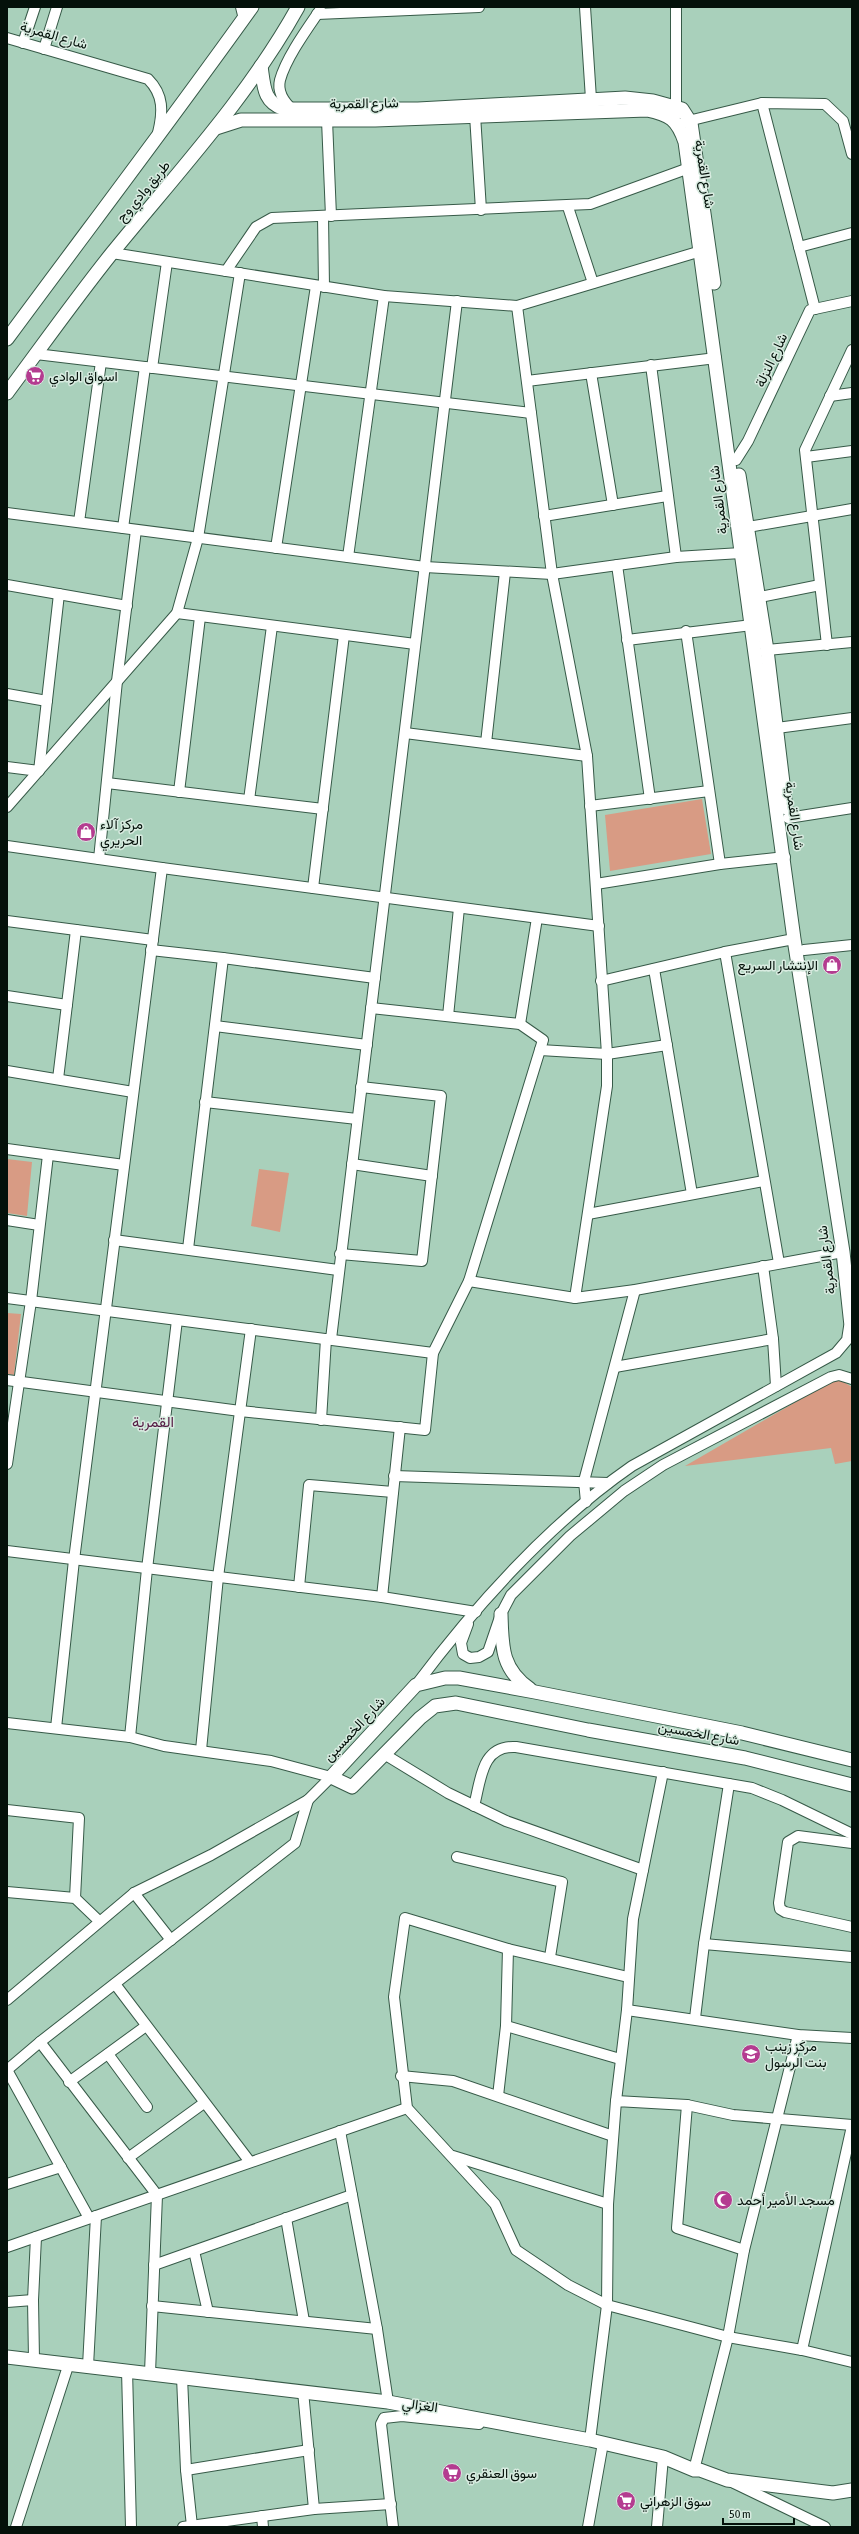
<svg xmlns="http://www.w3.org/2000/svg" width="859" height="2534" font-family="'Asap Condensed',Vazirmatn,sans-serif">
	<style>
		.green { fill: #d89b84 }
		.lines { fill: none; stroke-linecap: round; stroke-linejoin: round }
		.minor-casing { stroke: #375a48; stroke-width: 12 }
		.tertiary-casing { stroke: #375a48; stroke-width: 15 }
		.minor { stroke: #fff; stroke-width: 10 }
		.tertiary { stroke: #fff; stroke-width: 13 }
		.labels { text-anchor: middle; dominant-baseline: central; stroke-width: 3; stroke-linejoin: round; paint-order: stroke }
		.street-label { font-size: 14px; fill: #04110a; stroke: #d8ebe0 }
		.poi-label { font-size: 14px; fill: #04110a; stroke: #d8ebe0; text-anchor: start }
		.neighbourhood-label { font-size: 15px; fill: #531942; stroke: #d8ebe0 }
	</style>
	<rect width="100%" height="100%" fill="#a9d0bb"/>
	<!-- green -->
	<g class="green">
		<polygon points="702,799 711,854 610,871 605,815"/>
		<polygon points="7,1159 32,1162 27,1216 7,1213"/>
		<polygon points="259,1169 289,1173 280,1232 251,1226"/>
		<polygon points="7,1313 21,1314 14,1375 7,1374"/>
		<polygon points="832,1381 842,1381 852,1387 852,1461 835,1464 831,1448 685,1466"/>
	</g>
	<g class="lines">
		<defs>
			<g id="minor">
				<polyline points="241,7 244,19"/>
				<polyline points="585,7 591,99"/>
				<polyline points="317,14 479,7"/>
				<path d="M 7,38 L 148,79 C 164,95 163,112 158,133"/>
				<polyline points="23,43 35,7"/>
				<polyline points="44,49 57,7"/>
				<polyline points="762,103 815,309"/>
				<path d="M 293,110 C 284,102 277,92 280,80 C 286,58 307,29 320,10"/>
				<polyline points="475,115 481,210"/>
				<polyline points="676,115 676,7"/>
				<polyline points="327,120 331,216"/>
				<polyline points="684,122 762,103 825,104 843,121 852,154"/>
				<polyline points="568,207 593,283"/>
				<polyline points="323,216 324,287"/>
				<polyline points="799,247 852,233"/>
				<polyline points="112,253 384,296 517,306 701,251"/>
				<polyline points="226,271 256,227 272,218 590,204 689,168"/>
				<polyline points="517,306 552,574 587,756 607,1054 607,1086 575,1298"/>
				<polyline points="36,354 531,413"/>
				<polyline points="651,365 676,557"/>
				<polyline points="152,368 167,262"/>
				<polyline points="591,373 613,505"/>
				<polyline points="527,381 716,358"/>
				<polyline points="830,396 852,393"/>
				<polyline points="806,457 852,451"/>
				<polyline points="736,460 748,441 810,310 852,301"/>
				<polyline points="7,513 425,567 552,574 676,557 741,553"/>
				<polyline points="544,516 667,496"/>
				<polyline points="79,522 101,362"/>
				<polyline points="748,527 852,509"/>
				<polyline points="123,528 145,367"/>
				<polyline points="276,548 316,286"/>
				<polyline points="348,557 384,296"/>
				<polyline points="617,565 650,799"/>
				<polyline points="7,585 127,606"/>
				<polyline points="760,597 820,585"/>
				<polyline points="177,613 415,644"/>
				<polyline points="686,631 720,864"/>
				<polyline points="627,640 752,625"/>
				<polyline points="827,645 805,450 852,350"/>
				<polyline points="767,650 852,642"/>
				<polyline points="7,694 47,701"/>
				<polyline points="777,728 852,718"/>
				<polyline points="405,733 587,756"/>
				<polyline points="486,743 505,572"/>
				<polyline points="7,767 39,771 59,594"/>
				<polyline points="107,783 323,809"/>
				<polyline points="179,792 200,617"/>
				<polyline points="249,800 272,626"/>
				<polyline points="590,806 709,791"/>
				<polyline points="7,807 177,613 198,538 240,273"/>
				<polyline points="788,818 852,808"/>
				<polyline points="7,846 162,868 599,926"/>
				<polyline points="99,859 117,681 136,530"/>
				<polyline points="596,884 720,864 785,857"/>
				<polyline points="313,888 344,635"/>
				<polyline points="7,921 153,940"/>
				<polyline points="151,950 223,958"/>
				<polyline points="804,950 852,945"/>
				<polyline points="725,952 779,1263"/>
				<polyline points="654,969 692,1194"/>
				<polyline points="601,981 725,952 794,939"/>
				<polyline points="7,996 67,1005"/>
				<polyline points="448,1016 459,908"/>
				<polyline points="520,1024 537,918"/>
				<polyline points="215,1026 367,1045"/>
				<polyline points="540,1050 607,1054 667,1045"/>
				<polyline points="7,1071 133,1092"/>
				<polyline points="58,1079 76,930"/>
				<polyline points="205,1102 357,1119"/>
				<polyline points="7,1149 124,1165"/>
				<polyline points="352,1164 432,1176"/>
				<polyline points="588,1214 764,1181"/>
				<polyline points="7,1220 39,1225"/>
				<polyline points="114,1240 338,1270"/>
				<polyline points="188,1249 223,958 375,978"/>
				<polyline points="340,1254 422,1261 441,1096 361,1087"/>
				<polyline points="763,1266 773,1339 776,1386"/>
				<polyline points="469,1281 575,1298 635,1290 843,1252"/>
				<polyline points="7,1298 433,1353"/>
				<polyline points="331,1339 457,301"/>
				<polyline points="615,1367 773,1339"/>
				<polyline points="7,1380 240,1411 425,1430 433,1353 469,1281 543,1040 520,1024 371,1008"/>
				<polyline points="321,1420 326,1339"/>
				<polyline points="7,1464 31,1301 48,1155"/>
				<polyline points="394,1476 608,1483"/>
				<polyline points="586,1502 584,1481 635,1290"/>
				<polyline points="7,1551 382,1597 476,1612"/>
				<polyline points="299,1587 309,1485 393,1492"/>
				<polyline points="382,1597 400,1427"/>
				<polyline points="468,1624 461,1643 463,1654 470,1658 479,1657 488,1652 501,1614 511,1595 570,1536 624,1491 663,1465 831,1377 839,1375 852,1379"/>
				<path d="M 416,1685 C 475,1606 551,1522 632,1466 L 836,1353 L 847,1340 L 849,1327"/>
				<polyline points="7,1723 130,1737 164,1746 271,1761 331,1777 308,1800 211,1855 134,1893 7,2000"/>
				<polyline points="56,1728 74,1560 162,868"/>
				<polyline points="130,1737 147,1569 177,1320"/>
				<polyline points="201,1750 218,1577 251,1329"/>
				<polyline points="384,1754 448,1793 506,1821 643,1870"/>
				<path d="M 474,1806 C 481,1780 481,1745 516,1747 L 752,1788 L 782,1800 L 852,1834"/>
				<polyline points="7,1810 79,1818 75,1898"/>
				<polyline points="852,1843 798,1836 788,1842 779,1903 780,1909 785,1912 852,1927"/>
				<polyline points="457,1857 562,1882 550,1957"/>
				<polyline points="7,1892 75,1898 99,1921"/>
				<polyline points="134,1893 171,1940"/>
				<polyline points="704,1944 852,1957"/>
				<polyline points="628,1977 508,1949 405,1918 394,1997 407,2108 495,2204 516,2250 568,2285 607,2305 728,2337 802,2350 852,2362"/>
				<polyline points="115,1984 250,2162"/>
				<polyline points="627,2010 798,2035 852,2038"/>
				<polyline points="695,2018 704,1944 729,1784"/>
				<polyline points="506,2026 620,2059"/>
				<polyline points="40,2042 157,2195 150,2373"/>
				<polyline points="108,2054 147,2107"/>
				<polyline points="7,2070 40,2042 295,1843 308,1800"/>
				<polyline points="7,2070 89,2218"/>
				<polyline points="401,2076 453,2081 613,2136"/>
				<polyline points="69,2082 146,2026"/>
				<polyline points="498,2096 506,2026 508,1949"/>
				<polyline points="616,2101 627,2010 633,1919 663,1772"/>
				<polyline points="687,2105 677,2228 744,2250"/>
				<polyline points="340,2131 377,2329 388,2402"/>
				<polyline points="453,2156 608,2204"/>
				<polyline points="128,2158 204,2103"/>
				<polyline points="7,2184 61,2167"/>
				<polyline points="286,2218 304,2321"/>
				<polyline points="7,2247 407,2108"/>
				<polyline points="194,2251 208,2312"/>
				<polyline points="154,2265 352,2195"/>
				<polyline points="7,2302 33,2300"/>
				<polyline points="152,2306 377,2329"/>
				<polyline points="802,2350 852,2126"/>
				<polyline points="34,2359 33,2300 36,2237"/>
				<polyline points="88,2366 96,2216"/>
				<polyline points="127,2370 131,2527"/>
				<polyline points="182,2377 186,2470 192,2526"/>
				<polyline points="303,2391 314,2509"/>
				<polyline points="590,2440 607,2305 608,2204 616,2101 687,2105 733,2115 852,2125"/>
				<polyline points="186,2470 309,2450"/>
				<polyline points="694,2470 728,2337 744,2250 798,2035"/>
				<polyline points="734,2483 825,2527"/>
				<polyline points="262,2516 263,2527"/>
				<polyline points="16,2527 69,2363"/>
				<polyline points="183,2527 314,2509 391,2504"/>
				<polyline points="393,2527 381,2424 384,2418 402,2416 479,2424"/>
				<polyline points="588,2527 603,2443"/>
				<polyline points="657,2527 663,2457"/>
			</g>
			<g id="tertiary">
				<path d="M 261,66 C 264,86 263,102 284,109 L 418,109 L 625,98 L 653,101 L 682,109 L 691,123 L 714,283"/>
				<path d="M 216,128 L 241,120 L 375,120 L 647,110 C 670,115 677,119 685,142 L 794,939 L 843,1252 L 852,1335"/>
				<path d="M 7,339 C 89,228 172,119 252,7"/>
				<path d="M 7,393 C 42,346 76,298 112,253 C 177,173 248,97 298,7"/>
				<polyline points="739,475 767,650 786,808"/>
				<path d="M 501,1614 C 502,1646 501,1669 530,1689"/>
				<polyline points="852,1760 742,1733 535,1692 459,1678 445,1678 416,1685 331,1777 352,1787 420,1718 435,1706 456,1703 588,1730 745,1758 852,1785"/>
				<polyline points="7,2357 388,2402 590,2440 663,2457 694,2470 700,2470 727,2480 833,2493 852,2490"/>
			</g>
		</defs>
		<!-- minor casing -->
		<use href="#minor" class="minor-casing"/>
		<!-- tertiary casing -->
		<use href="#tertiary" class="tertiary-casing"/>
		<!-- minor -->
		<use href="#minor" class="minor"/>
		<!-- tertiary -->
		<use href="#tertiary" class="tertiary"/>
	</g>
	<!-- icons -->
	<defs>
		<symbol id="supermarket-disc" viewBox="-11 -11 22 22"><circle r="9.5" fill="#b43c90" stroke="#d8ebe0"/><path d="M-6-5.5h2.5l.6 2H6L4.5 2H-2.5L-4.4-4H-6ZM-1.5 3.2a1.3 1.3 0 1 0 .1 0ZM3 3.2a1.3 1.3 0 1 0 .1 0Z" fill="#fff"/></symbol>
		<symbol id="shop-disc" viewBox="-11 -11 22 22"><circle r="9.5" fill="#b43c90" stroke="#d8ebe0"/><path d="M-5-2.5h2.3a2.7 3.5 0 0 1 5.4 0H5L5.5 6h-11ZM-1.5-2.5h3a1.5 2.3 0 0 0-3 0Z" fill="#fff"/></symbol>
		<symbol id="school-disc" viewBox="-11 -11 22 22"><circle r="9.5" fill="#b43c90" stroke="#d8ebe0"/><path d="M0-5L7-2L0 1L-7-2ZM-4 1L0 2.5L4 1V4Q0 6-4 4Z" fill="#fff"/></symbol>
		<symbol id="mosque-disc" viewBox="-11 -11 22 22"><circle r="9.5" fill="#b43c90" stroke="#d8ebe0"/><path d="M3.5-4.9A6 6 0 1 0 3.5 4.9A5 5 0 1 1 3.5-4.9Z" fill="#fff"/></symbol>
	</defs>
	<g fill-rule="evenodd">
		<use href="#supermarket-disc" x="24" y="365" width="22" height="22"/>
		<use href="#shop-disc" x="75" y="821" width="22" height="22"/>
		<use href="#shop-disc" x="821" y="954" width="22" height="22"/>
		<use href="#school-disc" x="740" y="2043" width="22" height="22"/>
		<use href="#mosque-disc" x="712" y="2189" width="22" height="22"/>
		<use href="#supermarket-disc" x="441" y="2462" width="22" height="22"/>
		<use href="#supermarket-disc" x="615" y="2490" width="22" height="22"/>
	</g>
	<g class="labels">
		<!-- street labels -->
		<g class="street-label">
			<text transform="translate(54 35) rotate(16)">شارع القمرية</text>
			<text transform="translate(364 103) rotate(-1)">شارع القمرية</text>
			<text transform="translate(705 174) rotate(81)">شارع القمرية</text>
			<text transform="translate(143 191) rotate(-50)">طريق وادي وج</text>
			<text transform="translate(771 360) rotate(-65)">شارع النزلة</text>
			<text transform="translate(718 500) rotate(-97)">شارع القمرية</text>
			<text transform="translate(795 816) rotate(82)">شارع القمرية</text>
			<text transform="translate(826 1260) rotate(-97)">شارع القمرية</text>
			<text transform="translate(354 1729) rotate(-47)">شارع الخمسين</text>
			<text transform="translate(699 1733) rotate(10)">شارع الخمسين</text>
			<text transform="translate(420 2405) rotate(7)">الغزالي</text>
		</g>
		<!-- poi labels -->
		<g class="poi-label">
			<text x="49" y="376">اسواق الوادي</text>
			<text x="100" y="824">مركز آلاء<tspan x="100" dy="16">الحريري</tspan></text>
			<text x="818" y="965" text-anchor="end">الإنتشار السريع</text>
			<text x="765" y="2046">مركز زينب<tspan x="765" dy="16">بنت الرسول</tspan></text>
			<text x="737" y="2200">مسجد الأمير أحمد</text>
			<text x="466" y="2473">سوق العنقري</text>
			<text x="640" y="2501">سوق الزهراني</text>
		</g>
		<!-- neighbourhood labels -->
		<g class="neighbourhood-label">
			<text x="153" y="1421">القمرية</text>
		</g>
	</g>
	<!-- border -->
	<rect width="859" height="2534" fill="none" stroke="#04110a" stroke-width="16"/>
	<!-- scale -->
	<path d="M723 2518v6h71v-6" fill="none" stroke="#04110a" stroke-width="2"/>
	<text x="729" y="2518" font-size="12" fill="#04110a" stroke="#d8ebe0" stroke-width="3" paint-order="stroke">50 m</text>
</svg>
